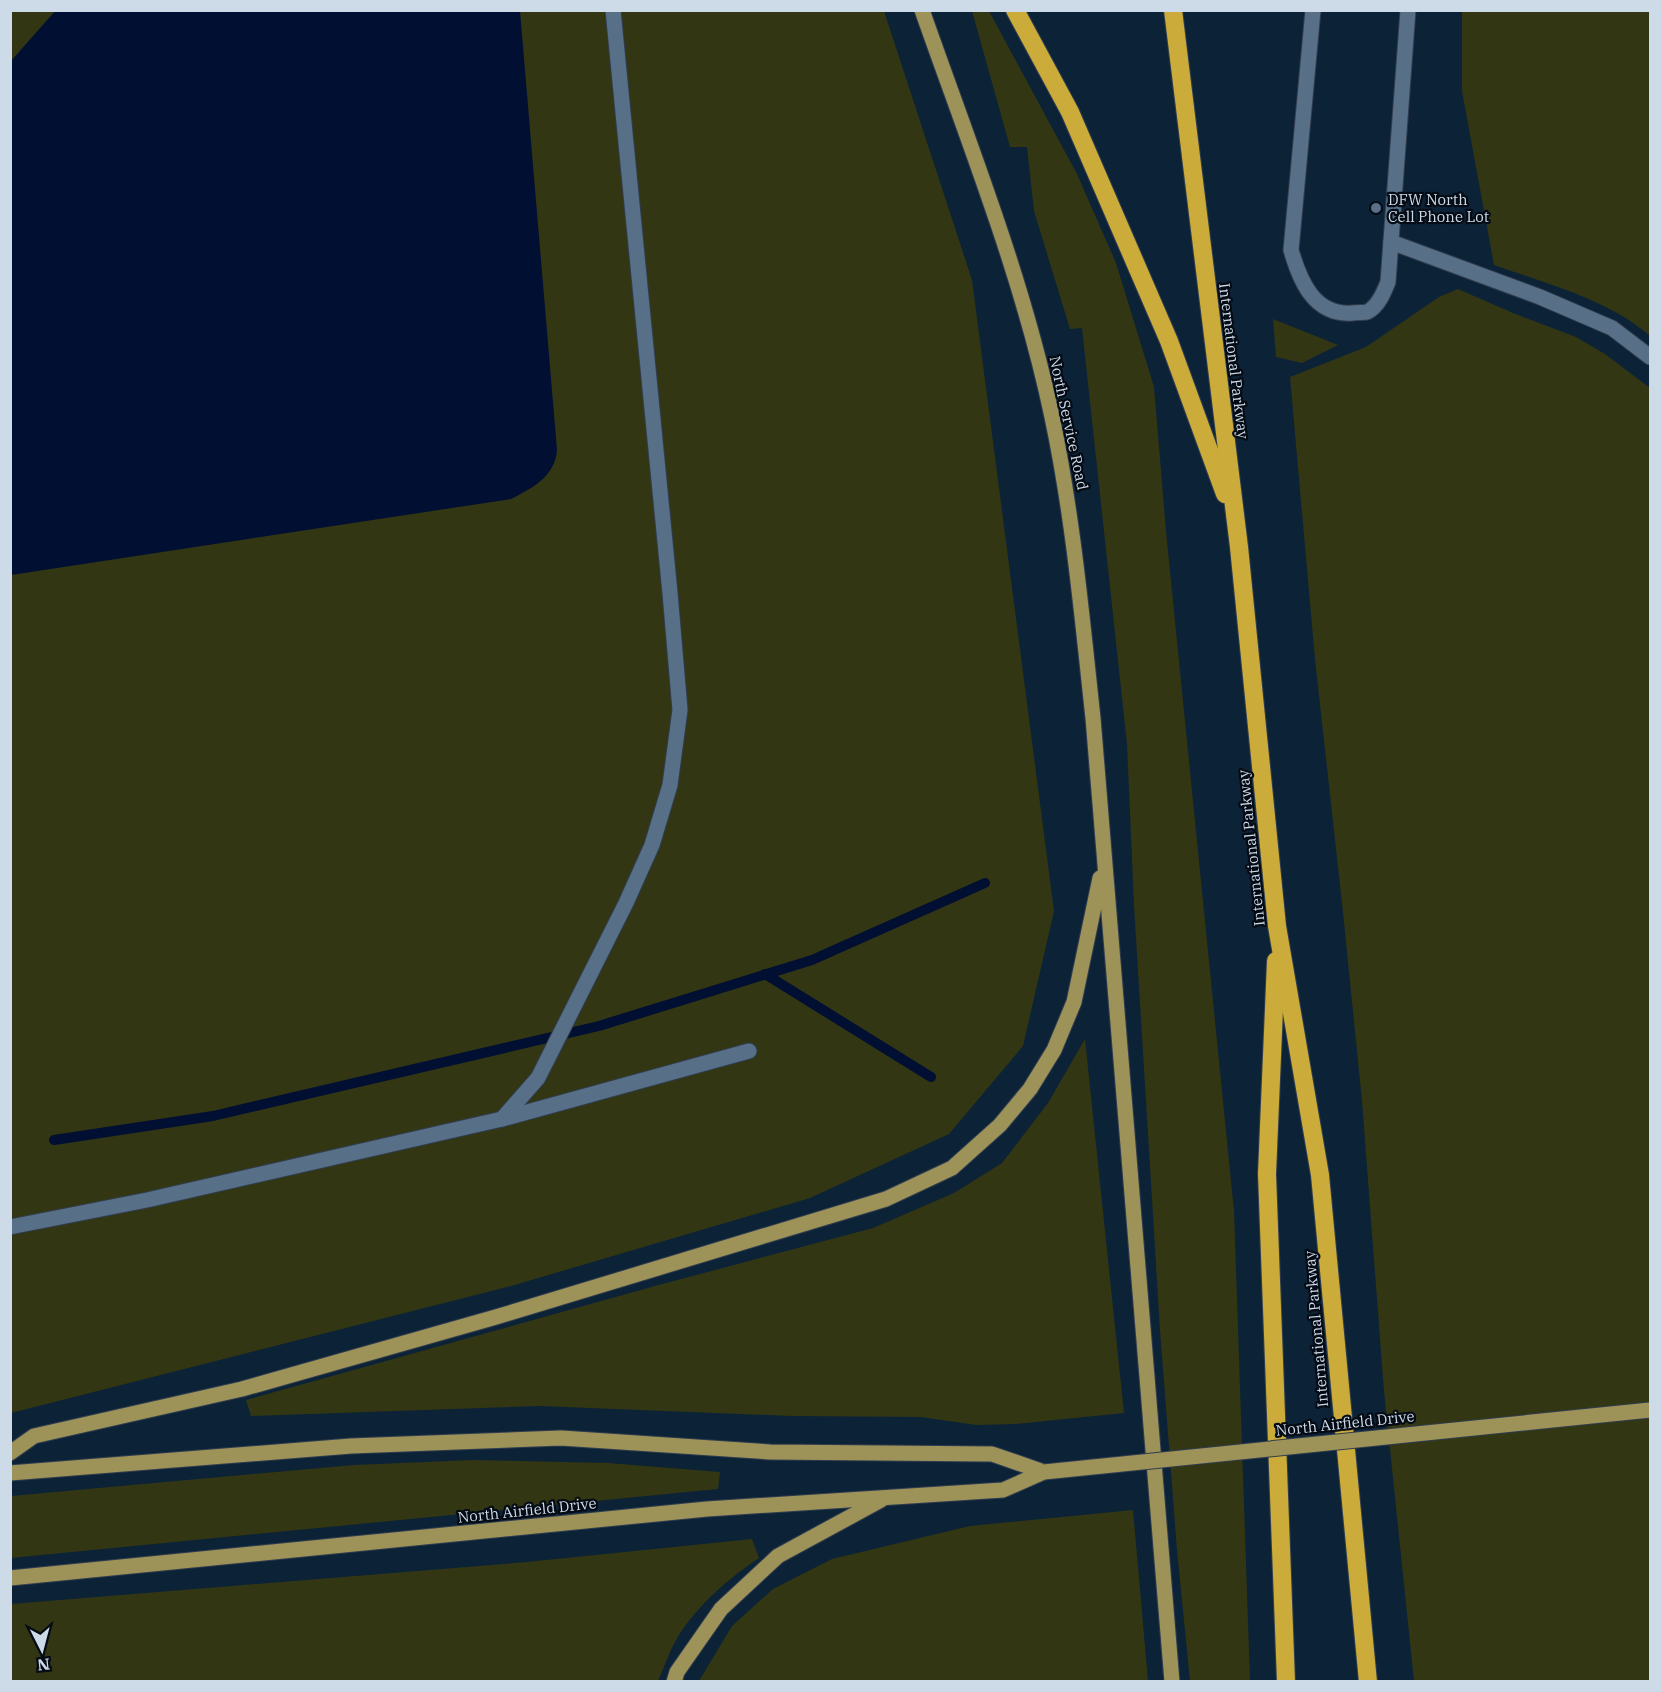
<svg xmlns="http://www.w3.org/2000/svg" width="1661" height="1692" font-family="'IBM Plex Serif',serif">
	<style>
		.grass { fill: #323613 }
		.water { fill: #010f32 }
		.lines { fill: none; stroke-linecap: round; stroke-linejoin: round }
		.stream { stroke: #010f32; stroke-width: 10 }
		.minor-casing { stroke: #313d4e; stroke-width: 17 }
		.major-casing { stroke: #313d4e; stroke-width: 17 }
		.highway-casing { stroke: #313d4e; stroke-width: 20 }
		.minor { stroke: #577088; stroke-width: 15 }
		.major { stroke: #9d9359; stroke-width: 15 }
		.highway { stroke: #cbab39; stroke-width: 18 }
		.major-bridge-casing { stroke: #313d4e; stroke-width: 17; stroke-linecap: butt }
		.major-bridge { stroke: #9d9359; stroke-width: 15 }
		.service-dot { fill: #5c6f8a; stroke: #040b14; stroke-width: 2 }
		.labels { text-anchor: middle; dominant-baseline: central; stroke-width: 4.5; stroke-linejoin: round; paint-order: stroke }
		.poi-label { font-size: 15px; fill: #cddae8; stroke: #040b14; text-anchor: start }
		.street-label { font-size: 15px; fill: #cddae8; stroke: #040b14 }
	</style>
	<rect width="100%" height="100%" fill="#0c2337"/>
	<!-- grass -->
	<g class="grass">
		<polygon points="10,11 884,11 972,280 1054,911 1023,1046 949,1134 810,1198 511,1286 11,1413"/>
		<polygon points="972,11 989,11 1077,174 1116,263 1154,387 1166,531 1234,1211 1250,1681 1190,1681 1177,1550 1160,1330 1134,905 1127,744 1082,328 1070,329 1034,211 1027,147 1010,147"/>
		<path d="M 1462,11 L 1650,11 L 1650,336 C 1610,300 1545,283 1494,265 L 1462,91 Z"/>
		<polygon points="1458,289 1513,313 1576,337 1605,354 1650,388 1650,1681 1414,1681 1384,1391 1362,1101 1343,912 1315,659 1290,377 1366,347 1439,297"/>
		<polygon points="1273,319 1338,345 1302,363 1276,357"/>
		<polygon points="1085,1039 1124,1413 1016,1424 976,1425 921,1417 792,1416 540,1406 251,1416 246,1400 655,1286 873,1228 954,1193 1002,1163 1048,1103"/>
		<polygon points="473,1460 608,1463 720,1472 718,1489 11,1558 11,1496 354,1465"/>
		<polygon points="1133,1510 1148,1681 699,1681 732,1626 773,1589 832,1559 970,1526"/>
		<path d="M 752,1539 L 759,1558 C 729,1578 699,1604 679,1635 C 670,1649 665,1666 658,1681 L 11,1681 L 11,1604 L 527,1562 Z"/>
	</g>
	<!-- water -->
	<path class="water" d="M 56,10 L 520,11 L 557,450 C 555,476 533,488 511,499 L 11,575 L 11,61 Z"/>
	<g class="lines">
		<!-- stream -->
		<g class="stream">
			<polyline points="765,974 931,1077"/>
			<polyline points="54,1140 213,1116 599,1026 812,960 985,883"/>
		</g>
		<defs>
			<g id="minor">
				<path d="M 1313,10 L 1291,250 C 1300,281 1314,316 1353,313 C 1357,312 1364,313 1367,312 C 1378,307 1384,292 1388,282 L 1408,10"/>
				<polyline points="1391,242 1540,297 1612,328 1650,357"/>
				<polyline points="502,1119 538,1078 626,903 652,845 670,785 680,710 670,593 613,10"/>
				<polyline points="10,1227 147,1200 502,1119 749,1051"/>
			</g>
			<g id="major">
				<path d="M 922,10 C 969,144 1023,278 1052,417 C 1073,516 1082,617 1093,718 L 1172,1682"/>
				<polyline points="10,1453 34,1436 242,1389 496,1317 886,1199 952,1168 1000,1125 1030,1089 1054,1050 1074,1002 1100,878"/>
				<polyline points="10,1473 351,1446 561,1438 770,1452 992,1454 1044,1472"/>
				<polyline points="10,1578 707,1509 1003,1490 1044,1472"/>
				<polyline points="674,1682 677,1672 721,1609 778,1556 881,1500"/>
			</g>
			<g id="highway">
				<polyline points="1015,10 1070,112 1169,341 1225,494"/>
				<polyline points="1173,10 1239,547 1277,926 1320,1175 1368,1682"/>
				<polyline points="1276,961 1267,1174 1286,1682"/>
			</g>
		</defs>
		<!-- minor casing -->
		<use href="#minor" class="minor-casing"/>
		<!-- major casing -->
		<use href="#major" class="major-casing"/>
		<!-- highway casing -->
		<use href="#highway" class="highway-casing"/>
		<!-- minor -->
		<use href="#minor" class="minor"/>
		<!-- major -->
		<use href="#major" class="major"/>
		<!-- highway -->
		<use href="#highway" class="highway"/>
		<defs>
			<polyline id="major-bridge" points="1044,1472 1650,1410"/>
		</defs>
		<!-- major-bridge casing -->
		<use href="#major-bridge" class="major-bridge-casing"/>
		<!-- major-bridge -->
		<use href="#major-bridge" class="major-bridge"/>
	</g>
	<!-- markers -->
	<circle class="service-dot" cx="1376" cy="208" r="6"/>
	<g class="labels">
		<!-- poi labels -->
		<g class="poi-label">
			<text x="1388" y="199">DFW North<tspan x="1388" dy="17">Cell Phone Lot</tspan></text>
		</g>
		<!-- street labels -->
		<g class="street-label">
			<text transform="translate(1234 361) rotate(83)">International Parkway</text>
			<text transform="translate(1069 423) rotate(78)">North Service Road</text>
			<text transform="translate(1251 848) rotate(-96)">International Parkway</text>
			<text transform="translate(1316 1329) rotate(-95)">International Parkway</text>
			<text transform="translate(1345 1423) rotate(-6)">North Airfield Drive</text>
			<text transform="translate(527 1510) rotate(-6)">North Airfield Drive</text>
		</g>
	</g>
	<!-- border -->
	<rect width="1661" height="1692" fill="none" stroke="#cddae8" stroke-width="24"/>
	<!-- north arrow -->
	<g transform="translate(42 1650) rotate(174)" stroke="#040b14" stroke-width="4.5" paint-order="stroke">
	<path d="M0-4.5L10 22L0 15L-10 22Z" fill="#cddae8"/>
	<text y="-9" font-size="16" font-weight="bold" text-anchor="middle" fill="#cddae8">N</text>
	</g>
</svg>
